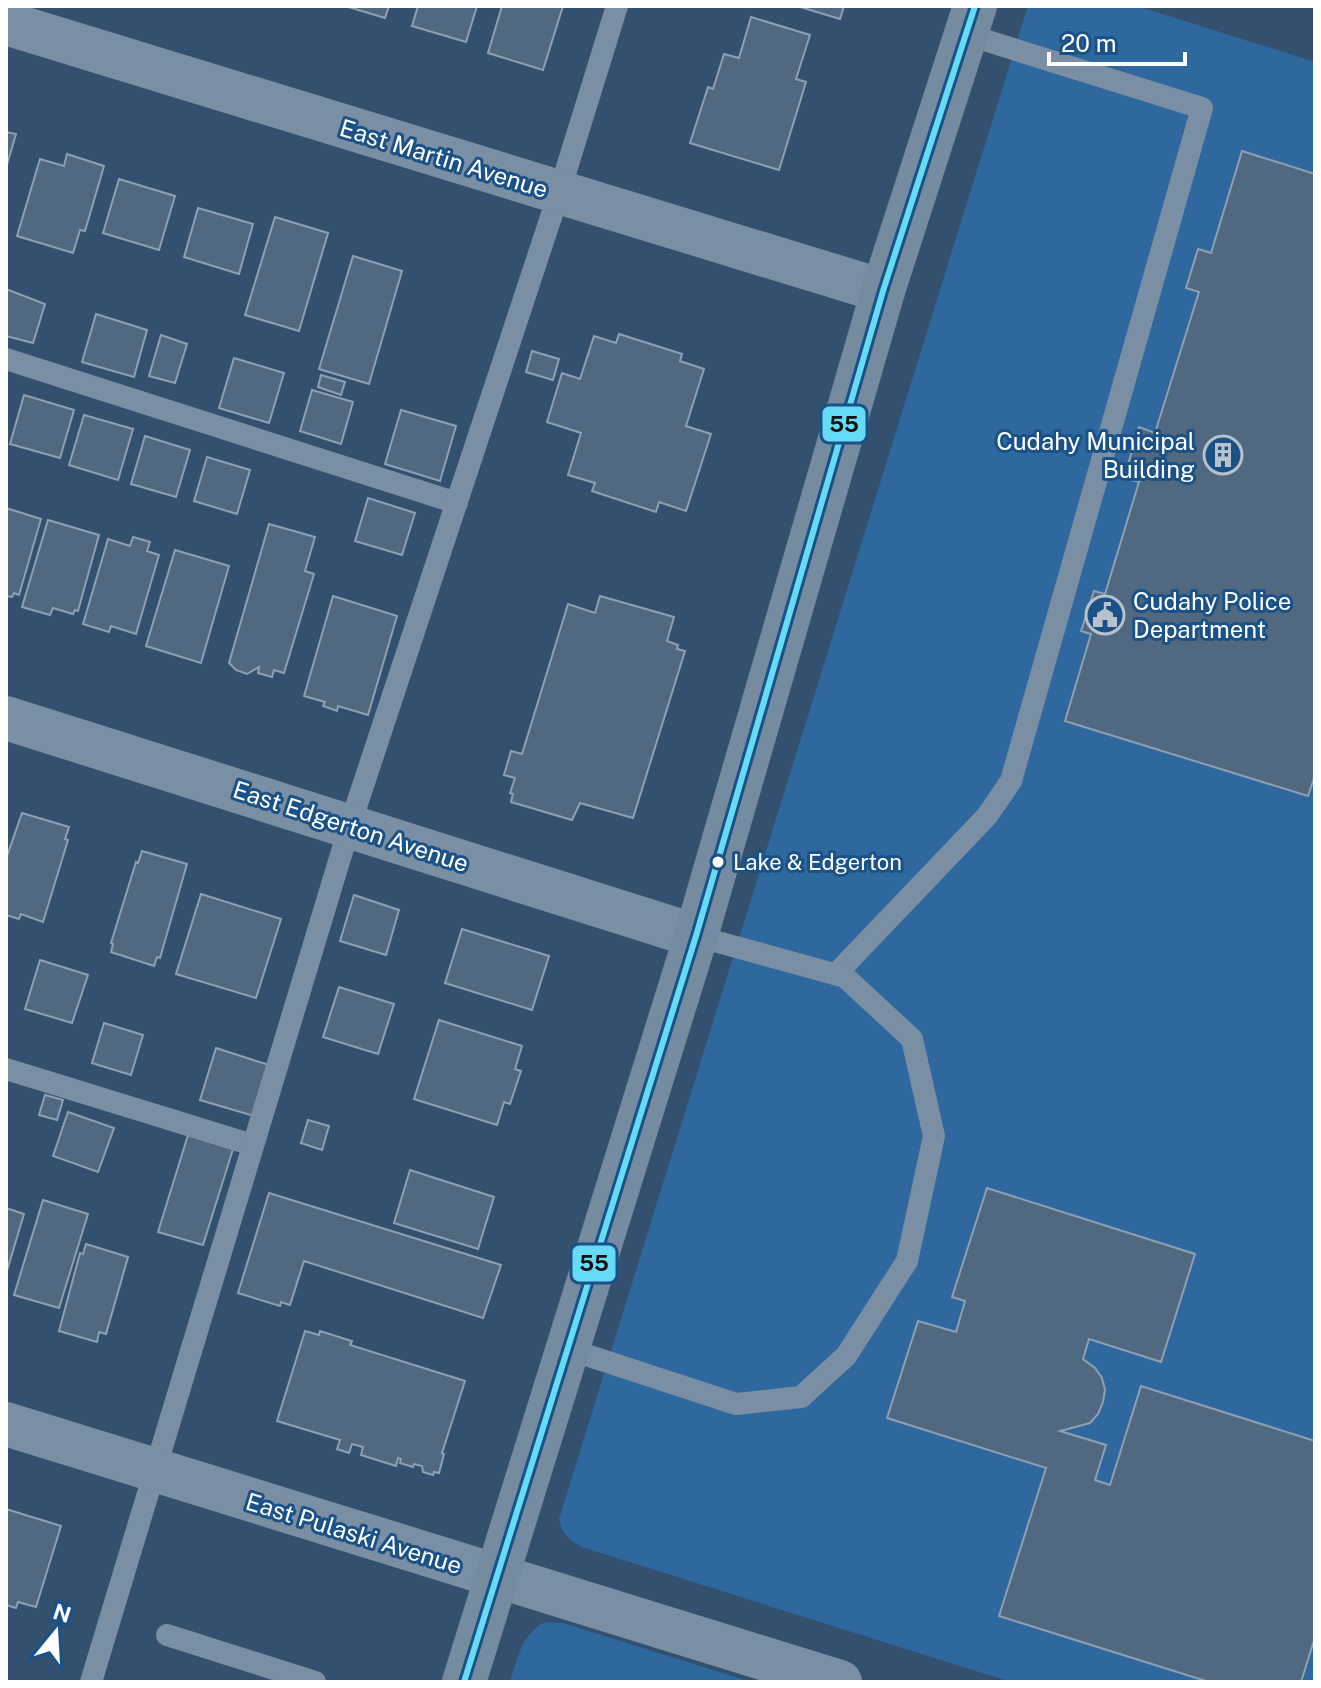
<svg xmlns="http://www.w3.org/2000/svg" width="1321" height="1688" font-family="'Public Sans',sans-serif">
	<style>
		.green { fill: #2e689f }
		.building { fill: #506880; stroke: #8ea0b2; stroke-width: 2 }
		.lines { fill: none; stroke-linecap: round; stroke-linejoin: round }
		.service { stroke: #7a8fa4; stroke-width: 22 }
		.minor { stroke: #7a8fa4; stroke-width: 44 }
		.secondary { stroke: #758b9f; stroke-width: 44 }
		.bus-1-casing { stroke: #1a5288; stroke-width: 12 }
		.bus-1 { stroke: #66dbf5; stroke-width: 6 }
		.bus-dot { fill: #fff; stroke: #1a5288; stroke-width: 3 }
		.labels { text-anchor: middle; dominant-baseline: central; stroke-width: 6; stroke-linejoin: round; paint-order: stroke }
		.bus-label { font-size: 22px; fill: #fff; stroke: #1a5288; text-anchor: start }
		.street-label { font-size: 24px; fill: #fff; stroke: #1a5288 }
		.poi-label { font-size: 24px; fill: #fff; stroke: #1a5288; text-anchor: end }
		.line-badge { stroke: #1a5288; stroke-width: 3 }
		.pale-badge-label { font-size: 22px; text-anchor: middle; font-weight: bold; fill: #111 }
	</style>
	<rect width="100%" height="100%" fill="#33516f"/>
	<!-- green -->
	<g class="green">
		<path d="M 1028,6 L 1137,6 L 1315,62 L 1315,1682 L 1011,1682 L 582,1547 C 569,1540 562,1535 559,1519 Z"/>
		<path d="M 545,1622 L 563,1623 L 751,1682 L 510,1682 C 518,1657 521,1635 545,1622 Z"/>
	</g>
	<!-- building -->
	<g class="building">
		<polygon points="345,6 389,6 385,18"/>
		<polygon points="418,6 477,6 466,42 412,26"/>
		<polygon points="502,6 563,6 543,70 488,53"/>
		<polygon points="797,6 844,6 840,19"/>
		<polygon points="751,17 810,35 796,79 806,82 779,170 690,143 708,87 713,89 724,54 739,58"/>
		<polygon points="6,132 16,134 6,168"/>
		<polygon points="1242,151 1315,174 1315,775 1308,796 1065,721 1091,634 1081,631 1094,591 1105,594 1139,482 1124,478 1139,427 1155,433 1199,292 1186,288 1198,249 1211,253"/>
		<polygon points="67,154 104,166 85,231 80,230 73,253 17,236 40,159 64,166"/>
		<polygon points="119,179 175,196 159,250 103,233"/>
		<polygon points="198,208 253,224 239,274 184,257"/>
		<polygon points="275,217 328,233 299,331 245,315"/>
		<polygon points="353,256 402,271 369,384 319,369"/>
		<polygon points="6,289 45,304 33,343 6,336"/>
		<polygon points="96,314 147,330 134,377 82,362"/>
		<polygon points="619,334 682,354 680,361 704,369 686,426 711,434 686,511 659,502 656,512 592,491 595,483 568,475 581,433 547,422 562,373 580,379 594,336 616,343"/>
		<polygon points="161,335 187,344 175,383 149,376"/>
		<polygon points="532,351 559,359 553,380 526,372"/>
		<polygon points="234,358 284,373 269,423 219,408"/>
		<polygon points="321,375 345,382 341,395 318,387"/>
		<polygon points="312,390 353,402 341,444 300,431"/>
		<polygon points="24,395 74,410 60,458 10,444"/>
		<polygon points="401,410 456,426 440,481 385,464"/>
		<polygon points="84,415 133,429 118,480 69,465"/>
		<polygon points="145,436 190,450 176,497 131,484"/>
		<polygon points="207,457 250,470 237,514 194,501"/>
		<polygon points="368,498 415,513 402,555 355,541"/>
		<polygon points="6,508 41,519 19,595 14,593 12,597 6,596"/>
		<polygon points="48,520 99,535 78,611 75,610 73,614 53,608 50,615 22,607"/>
		<polygon points="269,524 315,537 305,571 314,574 284,673 274,670 272,677 258,673 259,667 247,674 236,670 229,663"/>
		<polygon points="133,537 150,542 147,551 159,555 136,634 111,626 109,632 83,624 108,539 130,546"/>
		<polygon points="175,550 229,566 201,663 146,646"/>
		<polygon points="333,596 397,616 368,715 338,706 337,711 323,706 325,702 304,696"/>
		<polygon points="600,596 674,617 667,641 678,645 677,649 685,651 633,818 580,803 572,820 511,802 513,794 510,793 515,778 504,775 511,751 522,754 568,604 595,613"/>
		<polygon points="22,813 69,827 65,839 68,840 43,922 21,914 19,919 6,915 6,859"/>
		<polygon points="142,851 187,864 160,958 157,957 154,966 111,952 113,944 111,943 136,862 138,863"/>
		<polygon points="201,894 281,919 256,998 176,974"/>
		<polygon points="354,895 399,910 386,955 340,941"/>
		<polygon points="462,929 549,956 532,1010 445,983"/>
		<polygon points="40,960 88,975 72,1023 25,1009"/>
		<polygon points="339,987 394,1004 378,1054 323,1037"/>
		<polygon points="439,1020 522,1046 515,1069 521,1071 510,1104 504,1102 497,1125 414,1099"/>
		<polygon points="104,1023 143,1035 131,1075 92,1063"/>
		<polygon points="216,1048 269,1065 254,1116 200,1100"/>
		<polygon points="45,1095 63,1100 57,1120 39,1115"/>
		<polygon points="68,1112 114,1128 98,1172 53,1156"/>
		<polygon points="308,1120 329,1126 322,1150 301,1143"/>
		<polygon points="188,1135 233,1149 203,1245 158,1232"/>
		<polygon points="410,1170 494,1197 478,1249 394,1223"/>
		<polygon points="987,1188 1195,1254 1161,1362 1089,1339 1083,1359 1095,1368 1102,1378 1105,1390 1103,1402 1098,1414 1090,1423 1060,1431 1106,1445 1095,1480 1110,1485 1141,1386 1315,1441 1315,1637 1301,1682 1209,1682 999,1616 1046,1468 887,1418 918,1321 956,1332 965,1301 952,1297"/>
		<polygon points="269,1193 501,1265 483,1318 304,1261 290,1305 281,1302 280,1306 238,1293"/>
		<polygon points="43,1200 88,1214 59,1308 14,1295"/>
		<polygon points="6,1208 24,1214 6,1274"/>
		<polygon points="86,1244 128,1257 106,1334 99,1332 97,1342 59,1331 80,1253 83,1254"/>
		<polygon points="305,1331 319,1335 320,1331 352,1341 350,1345 465,1381 442,1453 444,1454 439,1473 434,1472 433,1475 423,1472 422,1466 414,1464 413,1467 400,1463 401,1459 398,1458 396,1466 361,1455 363,1447 352,1444 349,1453 337,1449 340,1440 277,1421"/>
		<polygon points="6,1509 61,1526 36,1607 18,1602 16,1608 6,1605"/>
	</g>
	<g class="lines">
		<!-- service -->
		<g class="service">
			<polyline points="6,359 457,503"/>
			<polyline points="836,974 987,816 1011,781 1202,108 965,34"/>
			<polyline points="6,1069 253,1145"/>
			<polyline points="568,1349 736,1404 801,1397 846,1356 907,1261 934,1136 912,1039 845,977 696,936"/>
			<polyline points="167,1635 315,1682"/>
			<polyline points="91,1682 350,825 559,193 617,6"/>
		</g>
		<!-- minor -->
		<g class="minor">
			<polyline points="6,23 883,291"/>
			<polyline points="6,718 696,936"/>
			<polyline points="6,1424 840,1682"/>
		</g>
		<!-- secondary -->
		<polyline class="secondary" points="464,1682 696,936 883,291 975,6"/>
		<defs>
			<polyline id="bus-1" points="464,1682 696,936 883,291 975,6"/>
		</defs>
		<!-- bus-1 casing -->
		<use href="#bus-1" class="bus-1-casing"/>
		<!-- bus-1 -->
		<use href="#bus-1" class="bus-1"/>
	</g>
	<!-- icons -->
	<defs>
		<symbol id="building-ring" viewBox="-11 -11 22 22"><circle r="9.5" fill="#1a5288" stroke="#b8c2cd" stroke-width="1.5"/><path d="M-4-6H4V6H1V3H-1V6H-4ZM-2.5-4.3h1.7v1.8h-1.7ZM.8-4.3h1.7v1.8H.8ZM-2.5-1h1.7V.8h-1.7ZM.8-1h1.7V.8H.8Z" fill="#b8c2cd"/></symbol>
		<symbol id="civic-ring" viewBox="-11 -11 22 22"><circle r="9.5" fill="#1a5288" stroke="#b8c2cd" stroke-width="1.5"/><path d="M-.6-6.5H3V-4.5H.6V-3L4-1V1h2V6H-6V1h2V-1L-.6-3ZM-1.2 2.5V6h2.4V2.5Z" fill="#b8c2cd"/></symbol>
	</defs>
	<g fill-rule="evenodd">
		<use href="#building-ring" x="1201" y="433" width="44" height="44"/>
		<use href="#civic-ring" x="1083" y="593" width="44" height="44"/>
	</g>
	<!-- markers -->
	<circle class="bus-dot" cx="718" cy="862" r="7"/>
	<g class="labels">
		<!-- bus labels -->
		<g class="bus-label">
			<text x="733" y="862">Lake &amp; Edgerton</text>
		</g>
		<!-- street labels -->
		<g class="street-label">
			<text transform="translate(444 158) rotate(17)">East Martin Avenue</text>
			<text transform="translate(351 826) rotate(18)">East Edgerton Avenue</text>
			<text transform="translate(354 1533) rotate(17)">East Pulaski Avenue</text>
		</g>
		<!-- poi labels -->
		<g class="poi-label">
			<text x="1195" y="441">Cudahy Municipal<tspan x="1195" dy="28">Building</tspan></text>
			<text x="1133" y="601" text-anchor="start">Cudahy Police<tspan x="1133" dy="28">Department</tspan></text>
		</g>
	</g>
	<g class="line-badge">
		<rect x="821" y="405" width="46" height="38" rx="8" fill="#66dbf5"/>
		<rect x="571" y="1244" width="46" height="39" rx="8" fill="#66dbf5"/>
	</g>
	<g class="pale-badge-label">
		<text x="844" y="432">55</text>
		<text x="594" y="1271">55</text>
	</g>
	<!-- border -->
	<rect width="1321" height="1688" fill="none" stroke="#ffffff" stroke-width="16"/>
	<!-- north arrow -->
	<g transform="translate(56 1632) rotate(18)" stroke="#1a5288" stroke-width="6" paint-order="stroke">
	<path d="M0-6L14 30L0 20L-14 30Z" fill="#ffffff"/>
	<text y="-12" font-size="22" font-weight="bold" text-anchor="middle" fill="#ffffff">N</text>
	</g>
	<!-- scale -->
	<path d="M1049 52v12h136v-12" fill="none" stroke="#ffffff" stroke-width="4"/>
	<text x="1061" y="52" font-size="24" fill="#ffffff" stroke="#1a5288" stroke-width="6" paint-order="stroke">20 m</text>
</svg>
